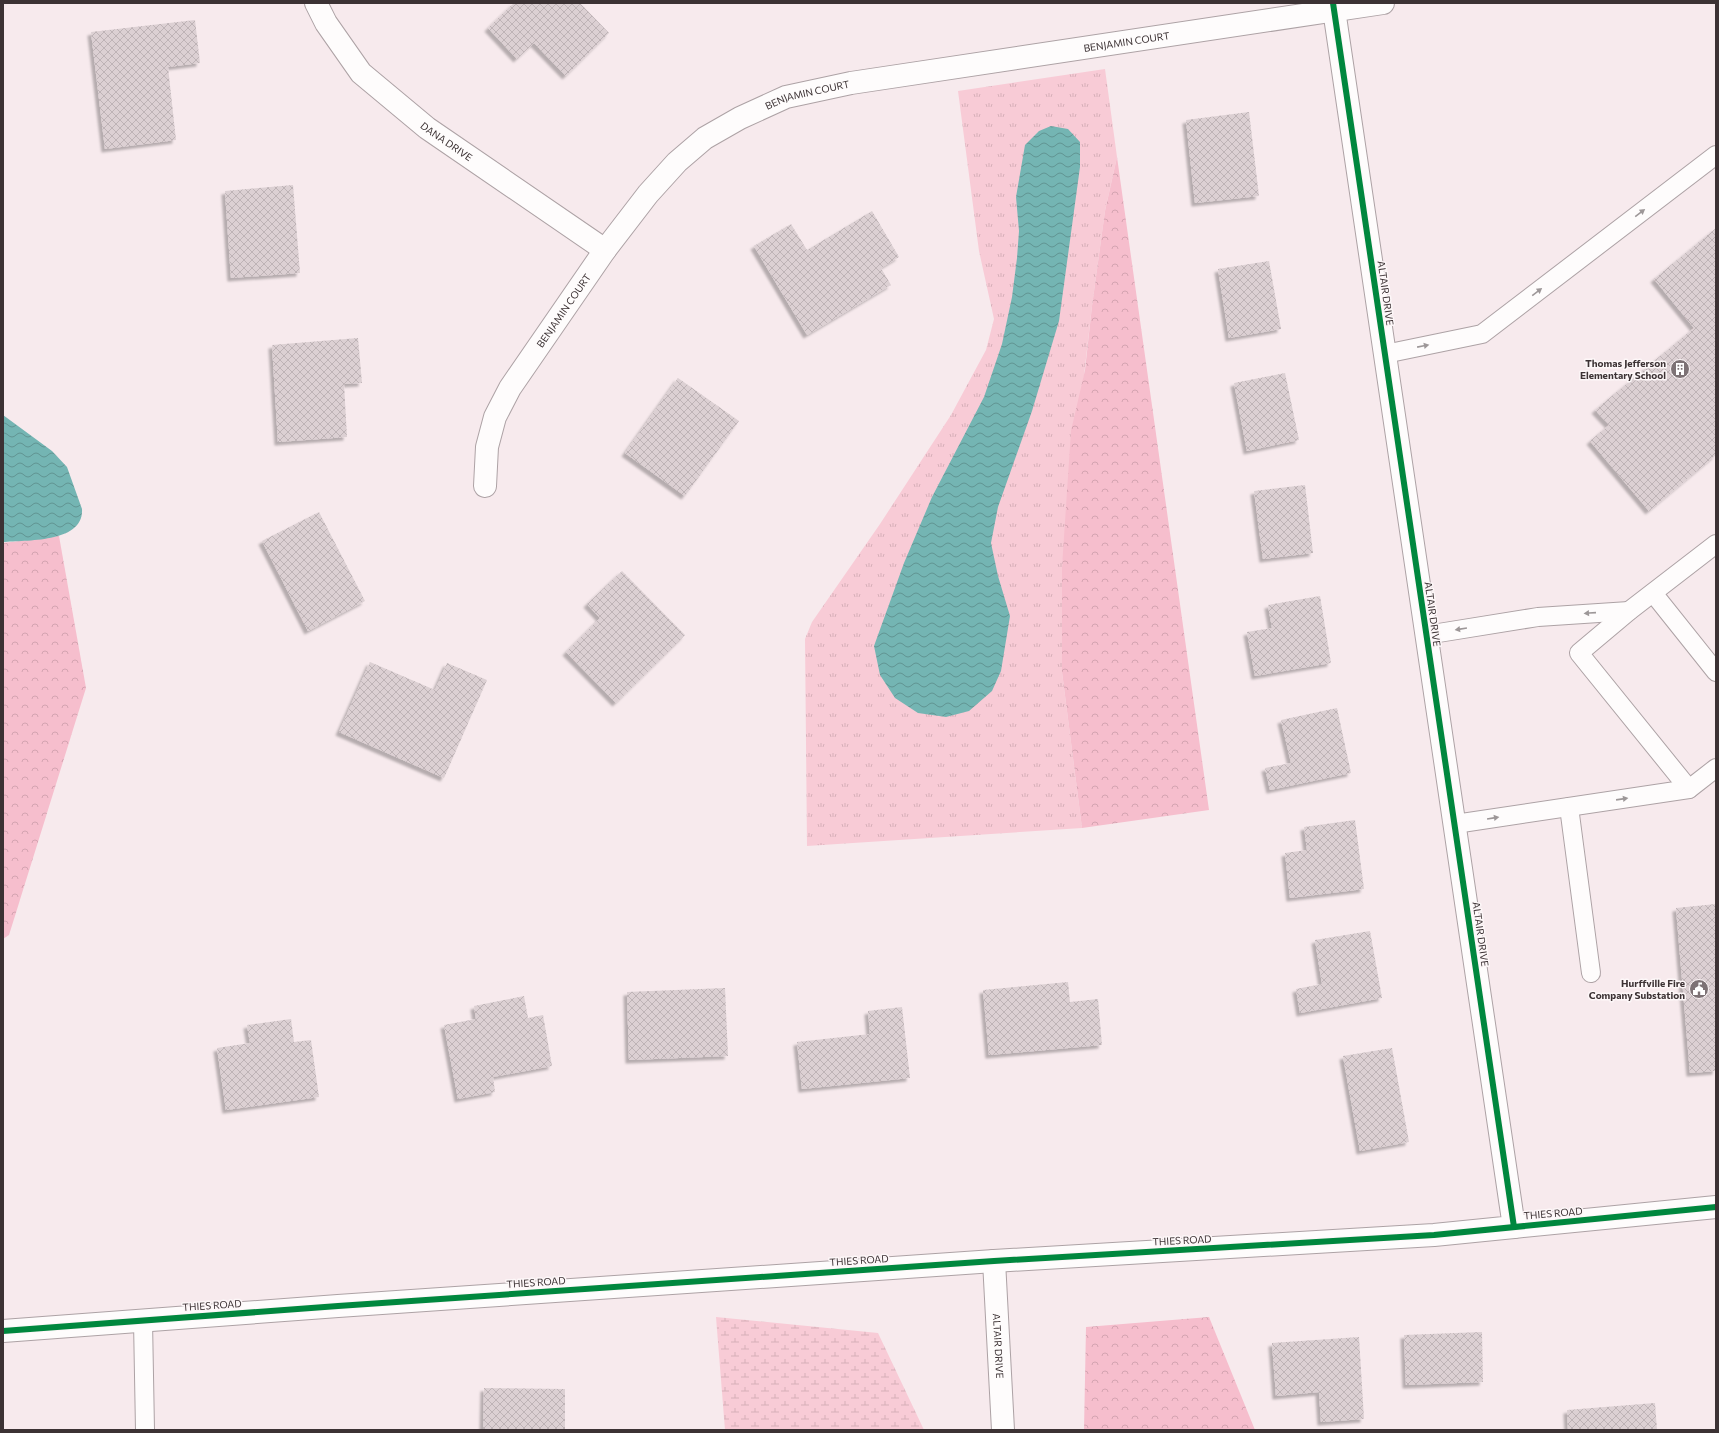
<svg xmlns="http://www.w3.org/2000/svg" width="1719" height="1433" font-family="Commissioner,sans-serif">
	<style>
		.grass { fill: url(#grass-tufts) }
		.forest { fill: url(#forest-crowns) }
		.wetland { fill: url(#wetland-marsh) }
		.water { fill: url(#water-waves) }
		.building { fill: url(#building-cross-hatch); filter: url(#shadow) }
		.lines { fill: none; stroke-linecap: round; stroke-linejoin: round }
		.service-casing { stroke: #ada2a5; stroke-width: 20 }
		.minor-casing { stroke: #ada2a5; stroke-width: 24 }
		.tertiary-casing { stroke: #ada2a5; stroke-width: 24 }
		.service { stroke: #fefcfc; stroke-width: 18 }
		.minor { stroke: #fefcfc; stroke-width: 22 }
		.tertiary { stroke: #fefcfc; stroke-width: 22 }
		.cycleway-casing { stroke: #fdf7f8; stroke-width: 8 }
		.cycleway { stroke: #00873e; stroke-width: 6 }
		.oneway { fill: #9d9798 }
		.labels { text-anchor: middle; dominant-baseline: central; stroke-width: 3; stroke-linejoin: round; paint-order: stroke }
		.street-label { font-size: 10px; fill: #3c3234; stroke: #fdf7f8 }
		.poi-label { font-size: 10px; font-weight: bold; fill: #3c3234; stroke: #fdf7f8; text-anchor: end }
	</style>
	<defs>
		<pattern id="grass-tufts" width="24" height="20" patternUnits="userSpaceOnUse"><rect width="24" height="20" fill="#f8cbd6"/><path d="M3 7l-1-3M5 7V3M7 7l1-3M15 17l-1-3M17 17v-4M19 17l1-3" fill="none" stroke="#d6afb8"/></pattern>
		<pattern id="forest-crowns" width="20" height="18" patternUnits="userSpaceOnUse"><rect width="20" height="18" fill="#f6becd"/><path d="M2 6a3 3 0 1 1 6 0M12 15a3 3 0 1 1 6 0" fill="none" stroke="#d4a4b1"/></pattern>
		<pattern id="wetland-marsh" width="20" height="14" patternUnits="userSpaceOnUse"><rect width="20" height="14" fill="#f8cbd6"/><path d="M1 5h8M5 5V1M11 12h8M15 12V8" fill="none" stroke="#d6afb8"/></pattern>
		<pattern id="water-waves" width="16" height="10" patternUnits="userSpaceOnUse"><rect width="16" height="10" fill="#74b5b3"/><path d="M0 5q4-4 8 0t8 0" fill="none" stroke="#609492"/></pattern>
		<pattern id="building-cross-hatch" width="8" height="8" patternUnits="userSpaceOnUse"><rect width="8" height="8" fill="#dcd0d3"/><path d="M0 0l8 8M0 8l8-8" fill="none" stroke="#beb3b6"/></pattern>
		<filter id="shadow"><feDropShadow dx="-3.5" dy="3.5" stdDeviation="1" flood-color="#0004"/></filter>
	</defs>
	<rect width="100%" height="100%" fill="#f7eaed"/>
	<!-- grass -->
	<polygon class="grass" points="1105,69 1117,157 1105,211 1092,306 1062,567 1062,672 1082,828 807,846 805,639 812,622 880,524 951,415 986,350 994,319 979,251 958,91"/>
	<!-- forest -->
	<g class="forest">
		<polygon points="1117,157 1209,810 1082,828 1062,672 1062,567 1071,431 1085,370 1092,306 1105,211"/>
		<polygon points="59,536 86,688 9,935 3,939 3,543"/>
		<polygon points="1209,1317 1255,1430 1084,1430 1086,1327"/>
	</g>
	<!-- wetland -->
	<polygon class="wetland" points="716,1317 878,1333 924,1430 725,1430"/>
	<!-- water -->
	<g class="water">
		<polygon points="1051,126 1068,129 1080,142 1080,167 1059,321 1032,411 998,507 991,543 998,576 1010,616 1001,671 992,691 969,711 946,717 918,713 895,698 880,675 874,646 904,563 932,497 984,397 1002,344 1012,297 1017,258 1019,231 1016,197 1025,145 1039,131"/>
		<path d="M 3,415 L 52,451 L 67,467 L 82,509 C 84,543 26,540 3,542 Z"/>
	</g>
	<!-- building -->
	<g class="building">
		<polygon points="514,3 580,3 609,33 566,76 534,43 517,59 488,28"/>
		<polygon points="195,20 200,63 168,67 176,140 105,149 91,32"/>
		<polygon points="1249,112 1259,196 1195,203 1186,120"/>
		<polygon points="293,185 300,273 231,278 225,191"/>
		<polygon points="872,211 899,257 881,268 891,285 807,335 754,246 791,224 807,250"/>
		<polygon points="1716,228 1716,455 1649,511 1590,441 1609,425 1595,410 1694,328 1654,279"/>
		<polygon points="1269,261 1281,329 1229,338 1218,269"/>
		<polygon points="358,338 362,383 344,384 347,437 278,442 272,345"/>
		<polygon points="1285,373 1299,440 1247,451 1234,383"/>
		<polygon points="678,378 739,421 685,496 625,453"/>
		<polygon points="1305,485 1313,553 1263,559 1254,491"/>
		<polygon points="319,512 365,601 308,631 262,541"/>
		<polygon points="622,571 685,635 616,703 566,652 600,618 587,604"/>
		<polygon points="1320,596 1331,663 1255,676 1247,632 1272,628 1268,605"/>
		<polygon points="370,662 435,690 447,663 487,680 444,778 339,732"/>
		<polygon points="1337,708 1351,773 1270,790 1265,768 1291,763 1281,720"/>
		<polygon points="1355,820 1364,889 1290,898 1285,853 1307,850 1304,827"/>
		<polygon points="1716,904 1716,1071 1690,1073 1676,908"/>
		<polygon points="1370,931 1382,998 1300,1013 1296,989 1322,984 1315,940"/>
		<polygon points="1068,982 1070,1002 1098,999 1102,1045 989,1055 983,990"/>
		<polygon points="725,988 728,1056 629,1060 627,992"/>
		<polygon points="524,996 528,1018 543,1015 552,1066 493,1077 495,1092 458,1099 444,1025 476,1019 474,1006"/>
		<polygon points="902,1007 910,1078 802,1089 797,1042 870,1034 868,1011"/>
		<polygon points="291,1019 294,1042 311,1040 319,1097 226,1110 217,1048 250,1043 247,1025"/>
		<polygon points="1392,1048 1409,1142 1360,1151 1343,1056"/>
		<polygon points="1482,1332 1483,1382 1406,1385 1404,1335"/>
		<polygon points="1359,1337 1364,1419 1321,1422 1319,1392 1276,1396 1272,1343"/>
		<polygon points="484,1388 565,1389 565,1430 483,1430"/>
		<polygon points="1655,1403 1657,1430 1568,1430 1567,1410"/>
	</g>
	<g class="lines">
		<defs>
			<g id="service">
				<polyline points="1385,354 1482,334 1716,155"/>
				<polyline points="1653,593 1716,672"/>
				<polyline points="1426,635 1538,617 1629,611"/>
				<polyline points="1689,789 1579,653 1629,611 1716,544"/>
				<polyline points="1569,807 1591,973"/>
				<polyline points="1455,824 1689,789 1716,768"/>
				<polyline points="143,1321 145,1430"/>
			</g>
			<g id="minor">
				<path id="s1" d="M 316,3 L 326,23 L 361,73 L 427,128 L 605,250"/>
				<path id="s2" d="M 485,486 L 487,447 L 495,417 L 510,388 L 605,250 L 648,194 L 677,162 L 705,138 L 740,118 L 786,97 L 851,83 L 1383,3"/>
				<polyline points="1514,1227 1716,1207"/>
			</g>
			<g id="tertiary">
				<path id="s3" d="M 994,1261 L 1003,1430"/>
				<polyline points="3,1331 338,1306 994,1261 1434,1235 1514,1227 1333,3"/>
			</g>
		</defs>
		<!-- service casing -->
		<use href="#service" class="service-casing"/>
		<!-- minor casing -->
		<use href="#minor" class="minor-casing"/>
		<!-- tertiary casing -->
		<use href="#tertiary" class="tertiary-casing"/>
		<!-- service -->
		<use href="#service" class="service"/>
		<!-- minor -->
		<use href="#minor" class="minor"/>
		<!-- tertiary -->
		<use href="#tertiary" class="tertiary"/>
		<defs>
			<g id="cycleway">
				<polyline points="1333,3 1514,1227"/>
				<polyline points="3,1331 338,1306 994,1261 1434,1235 1716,1207"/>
			</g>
		</defs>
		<!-- cycleway casing -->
		<use href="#cycleway" class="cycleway-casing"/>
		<!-- cycleway -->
		<use href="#cycleway" class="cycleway"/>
	</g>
	<!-- one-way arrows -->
	<defs><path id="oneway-solid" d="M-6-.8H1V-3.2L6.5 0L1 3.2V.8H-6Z"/></defs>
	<g class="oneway">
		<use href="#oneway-solid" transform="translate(1640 213) rotate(-37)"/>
		<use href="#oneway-solid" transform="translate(1537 292) rotate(-37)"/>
		<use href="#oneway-solid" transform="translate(1423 346) rotate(-11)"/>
		<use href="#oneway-solid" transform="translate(1590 613) rotate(176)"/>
		<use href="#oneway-solid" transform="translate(1461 629) rotate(171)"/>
		<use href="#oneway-solid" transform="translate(1622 799) rotate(-8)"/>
		<use href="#oneway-solid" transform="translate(1493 818) rotate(-9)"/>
	</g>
	<!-- icons -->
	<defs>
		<symbol id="building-disc" viewBox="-11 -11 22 22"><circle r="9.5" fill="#7d7275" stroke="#fdf7f8"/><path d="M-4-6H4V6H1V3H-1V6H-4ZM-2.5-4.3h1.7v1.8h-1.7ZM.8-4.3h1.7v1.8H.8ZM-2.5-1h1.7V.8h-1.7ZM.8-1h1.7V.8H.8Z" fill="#fff"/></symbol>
		<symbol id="civic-disc" viewBox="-11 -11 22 22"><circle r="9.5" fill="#7d7275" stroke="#fdf7f8"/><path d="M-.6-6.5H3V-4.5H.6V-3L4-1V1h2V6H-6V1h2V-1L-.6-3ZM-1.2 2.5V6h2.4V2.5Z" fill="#fff"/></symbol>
	</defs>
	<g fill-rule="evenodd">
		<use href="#building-disc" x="1669" y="358" width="22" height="22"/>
		<use href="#civic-disc" x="1688" y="978" width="22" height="22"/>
	</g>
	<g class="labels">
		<!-- street labels -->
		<g class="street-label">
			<text stroke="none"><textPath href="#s2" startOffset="857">BENJAMIN COURT</textPath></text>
			<text stroke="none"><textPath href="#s2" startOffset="533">BENJAMIN COURT</textPath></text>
			<text stroke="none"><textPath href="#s1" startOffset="193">DANA DRIVE</textPath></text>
			<text transform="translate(1386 293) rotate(82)">ALTAIR DRIVE</text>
			<text stroke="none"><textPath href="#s2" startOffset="197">BENJAMIN COURT</textPath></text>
			<text transform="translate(1433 614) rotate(82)">ALTAIR DRIVE</text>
			<text transform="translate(1481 934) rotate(82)">ALTAIR DRIVE</text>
			<text transform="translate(1553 1213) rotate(-5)">THIES ROAD</text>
			<text transform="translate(1182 1240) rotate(-3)">THIES ROAD</text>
			<text transform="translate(859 1260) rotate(-4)">THIES ROAD</text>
			<text transform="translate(536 1282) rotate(-4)">THIES ROAD</text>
			<text transform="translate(212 1305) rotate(-4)">THIES ROAD</text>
			<text stroke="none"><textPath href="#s3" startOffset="85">ALTAIR DRIVE</textPath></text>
		</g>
		<!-- poi labels -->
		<g class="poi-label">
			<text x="1666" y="363">Thomas Jefferson<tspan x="1666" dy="12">Elementary School</tspan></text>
			<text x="1685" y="983">Hurffville Fire<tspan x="1685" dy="12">Company Substation</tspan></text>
		</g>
	</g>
	<!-- border -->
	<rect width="1719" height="1433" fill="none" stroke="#3c3234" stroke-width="8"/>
</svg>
